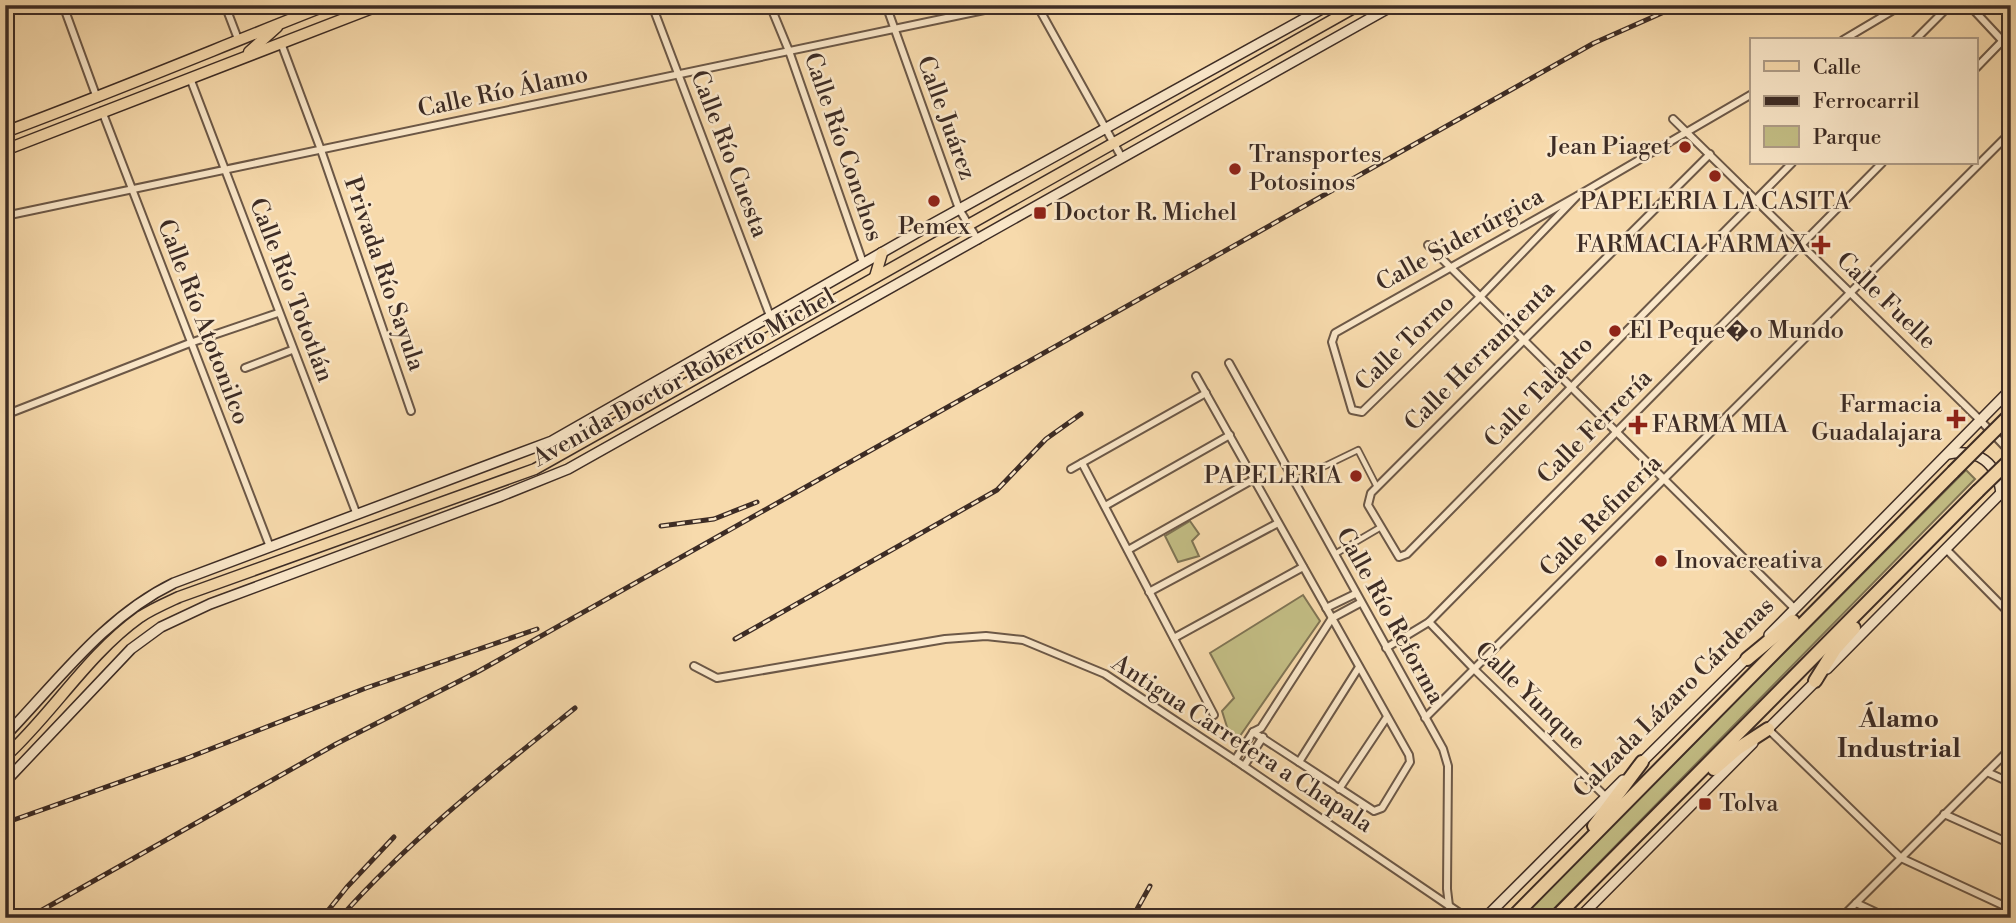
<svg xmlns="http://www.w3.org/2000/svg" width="2016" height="923" font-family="'Libre Bodoni',serif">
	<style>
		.green { fill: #c3be85; stroke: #807555; stroke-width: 2 }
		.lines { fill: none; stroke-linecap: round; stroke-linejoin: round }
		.pedestrian-casing { stroke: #6c5847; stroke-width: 8 }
		.minor-casing { stroke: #6c5847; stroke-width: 10 }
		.secondary-casing { stroke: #3d2c25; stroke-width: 12 }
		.primary-casing { stroke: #3d2c25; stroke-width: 13 }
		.motorway-casing { stroke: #3d2c25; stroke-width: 16 }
		.pedestrian { stroke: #fae7c9; stroke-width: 4.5 }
		.minor { stroke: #fae7c9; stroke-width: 6 }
		.secondary { stroke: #fae7c9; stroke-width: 9 }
		.primary { stroke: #f7daac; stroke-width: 10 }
		.motorway { stroke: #f7daac; stroke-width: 12 }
		.rail-casing { stroke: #3d2c25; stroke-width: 5 }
		.rail { stroke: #fae7c9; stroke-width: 2.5; stroke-dasharray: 8; stroke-linecap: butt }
		.motorway-bridge-casing { stroke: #3d2c25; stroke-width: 16; stroke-linecap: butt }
		.motorway-bridge { stroke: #f7daac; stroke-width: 12 }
		.poi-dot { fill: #8f2418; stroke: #fae7c9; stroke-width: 2.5 }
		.labels { text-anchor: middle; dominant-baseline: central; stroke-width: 5; stroke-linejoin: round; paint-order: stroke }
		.street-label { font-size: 24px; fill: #3d2c25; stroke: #fae7c9 }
		.poi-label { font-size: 24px; fill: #3d2c25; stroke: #fae7c9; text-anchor: start }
		.neighbourhood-label { font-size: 26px; font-weight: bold; fill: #3d2c25; stroke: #fae7c9 }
	</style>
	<rect width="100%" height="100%" fill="#f7daac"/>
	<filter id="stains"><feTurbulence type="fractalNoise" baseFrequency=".00286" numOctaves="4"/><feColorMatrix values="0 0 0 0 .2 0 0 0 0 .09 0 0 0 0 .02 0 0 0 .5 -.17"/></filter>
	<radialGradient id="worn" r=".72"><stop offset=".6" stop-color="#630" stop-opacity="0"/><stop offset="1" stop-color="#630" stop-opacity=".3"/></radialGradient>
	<!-- green -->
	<g class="green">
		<polygon points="1966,470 1975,479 1545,918 1520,918"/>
		<polygon points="1190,521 1199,534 1192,541 1199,556 1178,562 1165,536"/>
		<polygon points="1303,595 1320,621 1233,746 1222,711 1234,698 1210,653"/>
	</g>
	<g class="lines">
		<defs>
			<g id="pedestrian">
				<polyline points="1294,481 1358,450 1377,487"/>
				<polyline points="1335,554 1381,527"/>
			</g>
			<g id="minor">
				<polyline points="63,5 97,98"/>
				<polyline points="225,5 238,39"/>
				<polyline points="652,5 770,316"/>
				<polyline points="770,5 789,51 863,263"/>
				<polyline points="886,5 959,209 978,240"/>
				<polyline points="1037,5 1122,158"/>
				<polyline points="1969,5 2011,50"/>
				<polyline points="1843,40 1902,5"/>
				<polyline points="1915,40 1950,5"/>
				<polyline points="281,43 321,150 411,411"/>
				<polyline points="1976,68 2011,32"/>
				<polyline points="190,78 357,515"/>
				<polyline points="102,111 270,547"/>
				<polyline points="1673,119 1980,420 2011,453"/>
				<polyline points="1710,154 1371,493 1368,505 1399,557 1407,554 1792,163"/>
				<polyline points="1577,196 1480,297 1362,412 1352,410 1332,342 1335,333 1577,196 1752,94"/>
				<polyline points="5,216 1008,5"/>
				<polyline points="1428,245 1794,608"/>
				<polyline points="1229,363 1443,749 1448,766 1447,889 1449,906"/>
				<polyline points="245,368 292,350"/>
				<polyline points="1196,376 1409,755 1410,762 1382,808 1374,811 1253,732"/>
				<polyline points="5,415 190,343 278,313"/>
				<polyline points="1082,463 1214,715"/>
				<polyline points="1071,469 1206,393"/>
				<polyline points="1105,506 1230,435"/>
				<polyline points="1946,549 2011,615"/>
				<polyline points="1128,550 1254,479"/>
				<polyline points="1149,592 1278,523"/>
				<polyline points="1326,608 1355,594"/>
				<polyline points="1429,622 1475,670 1606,797"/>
				<polyline points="1174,638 1303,567"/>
				<polyline points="1386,648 1429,622 1882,163"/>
				<polyline points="694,666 717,678 945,639 986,636 1023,640 1105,674 1235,760 1467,918"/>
				<polyline points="1425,718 2011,132"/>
				<polyline points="1768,729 1901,858 2011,909"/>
				<polyline points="1235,760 1253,732 1261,728 1332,618 1360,603"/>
				<polyline points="1299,762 1359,667"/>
				<polyline points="1244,766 1263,737"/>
				<polyline points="1987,772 2011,783"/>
				<polyline points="1339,789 1387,717"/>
				<polyline points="1944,814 2011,844"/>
				<polyline points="1856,903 1888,918"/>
				<polyline points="1846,913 2011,748"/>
			</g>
			<g id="secondary">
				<path d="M 1948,454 C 1978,448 1998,463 2001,494"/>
				<polyline points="1769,635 2011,389"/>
				<polyline points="1827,669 2011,483"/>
				<polyline points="1766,731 1818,679"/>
				<path d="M 5,736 C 58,681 104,617 174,583 L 552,441 L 925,228 L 1329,5"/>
				<polyline points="1638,766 1750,655"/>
				<polyline points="5,782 131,649 161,627 210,604 501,496 568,469 1394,5"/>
				<polyline points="1485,918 1623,780"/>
				<polyline points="1579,918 1753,743"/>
			</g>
			<g id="primary">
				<polyline points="249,52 277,27"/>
				<path d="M 5,132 C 113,92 220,47 327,5"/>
				<polyline points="5,150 380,5"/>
				<polyline points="875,277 882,253"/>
				<path d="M 5,757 C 53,713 87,655 140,617 C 152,609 166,603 179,597 L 535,469 L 1359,5"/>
			</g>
			<g id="motorway">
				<polyline points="1747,659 1793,621"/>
				<polyline points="1815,681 1835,649 1854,628"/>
				<polyline points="1714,769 1737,749 1768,729"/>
				<polyline points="1594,826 1642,762"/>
				<polyline points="1512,918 1953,472"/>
				<polyline points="1555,918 1978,491"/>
			</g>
		</defs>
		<!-- pedestrian casing -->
		<use href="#pedestrian" class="pedestrian-casing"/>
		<!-- minor casing -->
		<use href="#minor" class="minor-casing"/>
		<!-- secondary casing -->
		<use href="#secondary" class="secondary-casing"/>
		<!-- primary casing -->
		<use href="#primary" class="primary-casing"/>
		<!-- motorway casing -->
		<use href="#motorway" class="motorway-casing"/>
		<!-- pedestrian -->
		<use href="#pedestrian" class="pedestrian"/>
		<!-- minor -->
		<use href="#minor" class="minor"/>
		<!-- secondary -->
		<use href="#secondary" class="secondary"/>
		<!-- primary -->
		<use href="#primary" class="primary"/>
		<!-- motorway -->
		<use href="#motorway" class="motorway"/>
		<defs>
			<g id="rail">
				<polyline points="661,526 714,519 757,502"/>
				<polyline points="735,639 997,490 1046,439 1081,414"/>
				<polyline points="5,823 190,757 366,688 537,629"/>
				<polyline points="28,918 336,744 479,671 1594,43 1680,5"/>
				<polyline points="322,918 347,887 394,837"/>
				<path d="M 340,918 C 410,839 493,774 575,708"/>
				<polyline points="1132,918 1150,886"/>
			</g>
		</defs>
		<!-- rail casing -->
		<use href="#rail" class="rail-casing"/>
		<!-- rail -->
		<use href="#rail" class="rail"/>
		<defs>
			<g id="motorway-bridge">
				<polyline points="1953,472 2011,414"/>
				<polyline points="1978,491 2011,459"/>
			</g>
		</defs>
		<!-- motorway-bridge casing -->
		<use href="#motorway-bridge" class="motorway-bridge-casing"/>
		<!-- motorway-bridge -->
		<use href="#motorway-bridge" class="motorway-bridge"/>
	</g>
	<!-- markers -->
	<g class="poi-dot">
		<circle cx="1685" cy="147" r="7"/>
		<circle cx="1235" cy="169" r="7"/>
		<circle cx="1715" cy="176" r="7"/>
		<circle cx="934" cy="201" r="7"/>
		<rect x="1033" y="206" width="14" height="14" rx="3.5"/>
		<path d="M1817.5 234.5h7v7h7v7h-7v7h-7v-7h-7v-7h7z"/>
		<circle cx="1615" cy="331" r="7"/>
		<path d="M1952.5 408.5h7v7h7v7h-7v7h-7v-7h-7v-7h7z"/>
		<path d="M1634.5 414.5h7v7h7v7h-7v7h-7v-7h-7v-7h7z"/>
		<circle cx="1356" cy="476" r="7"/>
		<circle cx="1661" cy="561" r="7"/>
		<rect x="1698" y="797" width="14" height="14" rx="3.5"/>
	</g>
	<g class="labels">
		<!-- street labels -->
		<g class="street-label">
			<text transform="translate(503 92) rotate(-12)">Calle Río Álamo</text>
			<text transform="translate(946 118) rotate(70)">Calle Juárez</text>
			<text transform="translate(843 147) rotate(71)">Calle Río Conchos</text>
			<text transform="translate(729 154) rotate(69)">Calle Río Cuesta</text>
			<text transform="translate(1460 240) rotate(-29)">Calle Siderúrgica</text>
			<text transform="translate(384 274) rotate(71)">Privada Río Sayula</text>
			<text transform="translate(291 290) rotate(69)">Calle Río Tototlán</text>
			<text transform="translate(1886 301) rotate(44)">Calle Fuelle</text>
			<text transform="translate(203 322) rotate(69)">Calle Río Atotonilco</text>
			<text transform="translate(1405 343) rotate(-44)">Calle Torno</text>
			<text transform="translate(1480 356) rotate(-45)">Calle Herramienta</text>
			<text transform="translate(684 378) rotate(-29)">Avenida Doctor Roberto Michel</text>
			<text transform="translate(1539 392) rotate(-46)">Calle Taladro</text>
			<text transform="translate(1595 427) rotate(-45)">Calle Ferrería</text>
			<text transform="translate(1601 516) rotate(-45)">Calle Refinería</text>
			<text transform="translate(1390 616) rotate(61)">Calle Río Reforma</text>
			<text transform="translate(1530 696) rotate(44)">Calle Yunque</text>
			<text transform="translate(1674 698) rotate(-45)">Calzada Lázaro Cárdenas</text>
			<text transform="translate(1242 744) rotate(33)">Antigua Carretera a Chapala</text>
		</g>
		<!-- poi labels -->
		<g class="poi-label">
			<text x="1671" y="147" text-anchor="end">Jean Piaget</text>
			<text x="1249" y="155">Transportes<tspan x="1249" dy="28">Potosinos</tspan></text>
			<text x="1715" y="202" text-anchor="middle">PAPELERIA LA CASITA</text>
			<text x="1054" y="213">Doctor R. Michel</text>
			<text x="934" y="227" text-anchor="middle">Pemex</text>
			<text x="1807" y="245" text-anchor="end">FARMACIA FARMAX</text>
			<text x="1629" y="331">El Peque�o Mundo</text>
			<text x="1942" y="405" text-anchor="end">Farmacia<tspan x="1942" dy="28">Guadalajara</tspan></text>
			<text x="1652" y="425">FARMA MIA</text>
			<text x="1342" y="476" text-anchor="end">PAPELERIA</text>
			<text x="1675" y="561">Inovacreativa</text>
			<text x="1719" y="804">Tolva</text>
		</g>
		<!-- neighbourhood labels -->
		<g class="neighbourhood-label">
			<text x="1899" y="719">Álamo<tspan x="1899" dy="30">Industrial</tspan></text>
		</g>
	</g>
	<!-- margin -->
	<rect width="2016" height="923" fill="none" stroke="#f7daac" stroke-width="28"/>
	<rect x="7" y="7" width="2002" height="909" fill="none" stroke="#3d2c25" stroke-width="3.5"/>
	<rect x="14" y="14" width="1988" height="895" fill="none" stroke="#3d2c25" stroke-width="2"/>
	<!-- legend -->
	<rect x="1750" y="38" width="228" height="126" fill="#fae7c9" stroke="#ae9c87" stroke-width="2"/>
	<rect x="1764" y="61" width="35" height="10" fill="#f7daac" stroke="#ae9c87" stroke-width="2"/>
	<text x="1813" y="74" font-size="21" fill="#3d2c25">Calle</text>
	<rect x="1764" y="96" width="35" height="10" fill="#3d2c25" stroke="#ae9c87" stroke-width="2"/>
	<text x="1813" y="108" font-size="21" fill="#3d2c25">Ferrocarril</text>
	<rect x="1764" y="126" width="35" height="21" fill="#c3be85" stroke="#ae9c87" stroke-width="2"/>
	<text x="1813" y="144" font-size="21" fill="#3d2c25">Parque</text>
	<rect width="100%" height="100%" filter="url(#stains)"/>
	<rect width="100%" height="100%" fill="url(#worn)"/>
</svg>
